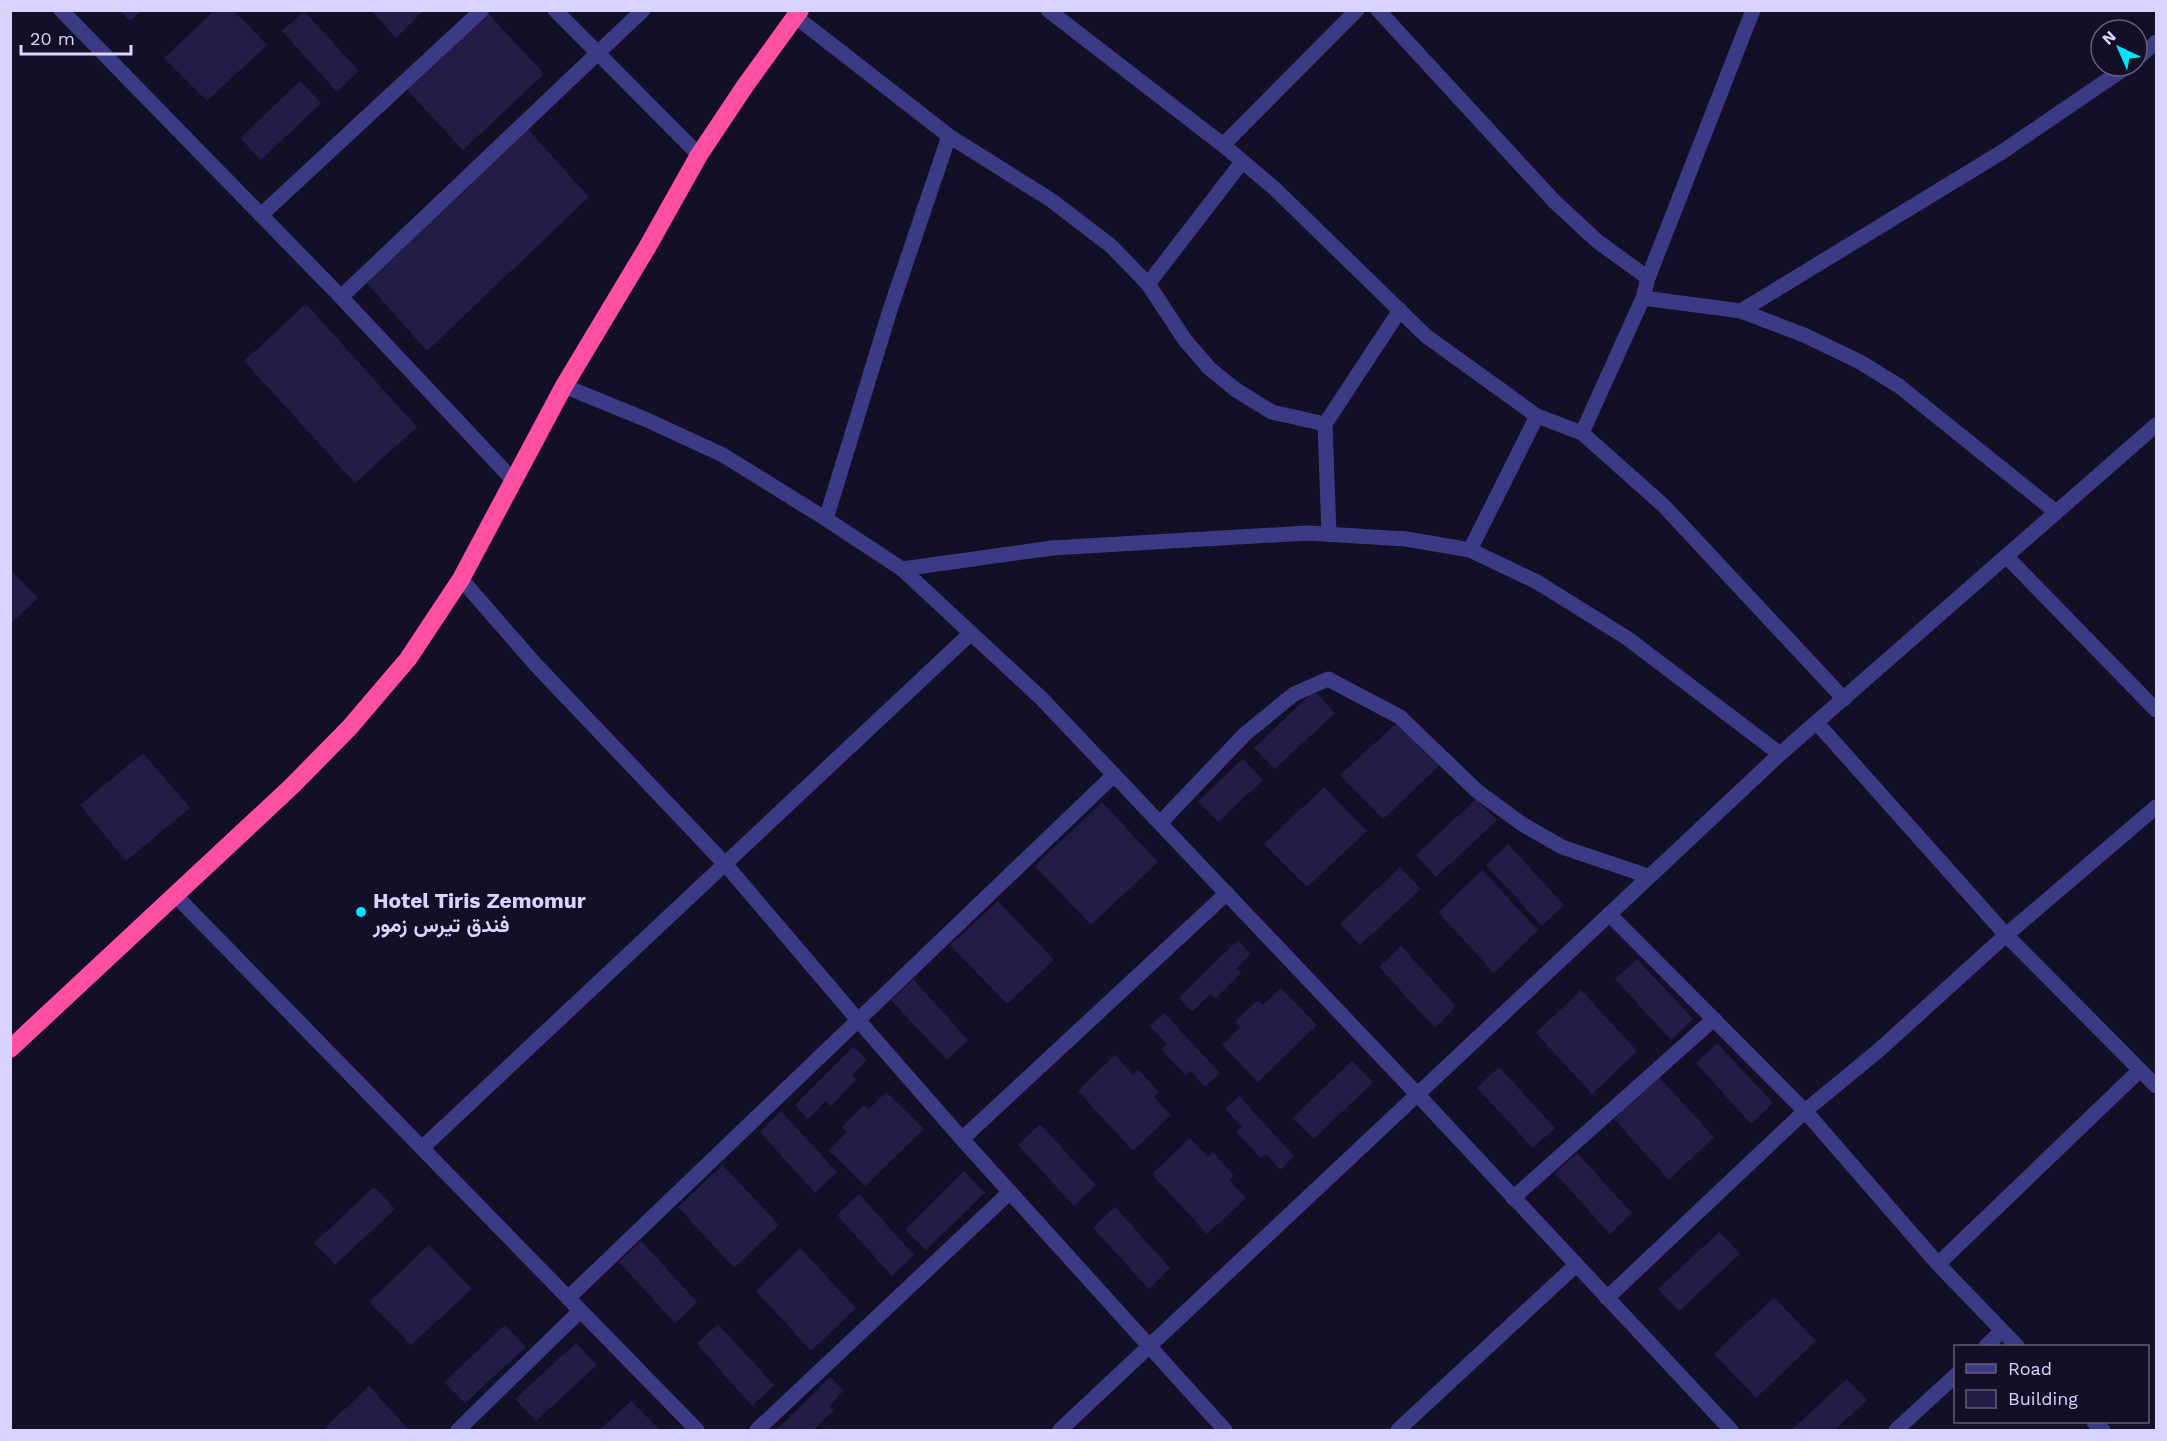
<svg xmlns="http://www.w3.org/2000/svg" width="2167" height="1441" font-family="'Work Sans',Vazirmatn,sans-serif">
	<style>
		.building { fill: #241b47 }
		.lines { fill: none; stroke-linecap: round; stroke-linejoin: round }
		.lane { stroke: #3d3a85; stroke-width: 15 }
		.street { stroke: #3d3a85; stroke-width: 15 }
		.highway { stroke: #ff4fa3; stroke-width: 18 }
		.poi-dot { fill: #00e5ff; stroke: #130f26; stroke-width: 2 }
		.labels { text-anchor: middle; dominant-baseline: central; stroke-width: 4.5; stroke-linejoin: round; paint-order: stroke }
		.poi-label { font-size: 21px; font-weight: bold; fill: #d9d4ff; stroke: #130f26; text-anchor: start }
	</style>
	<rect width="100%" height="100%" fill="#130f26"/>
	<!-- building -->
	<g class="building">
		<polygon points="120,10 142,10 130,21"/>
		<polygon points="215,10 233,10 267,45 207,101 164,58"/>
		<polygon points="371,10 424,10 396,38"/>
		<polygon points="304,11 359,71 337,92 282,31"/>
		<polygon points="488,13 544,74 463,150 406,89"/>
		<polygon points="300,81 321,103 261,160 240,138"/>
		<polygon points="526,127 589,197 427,351 364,280"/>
		<polygon points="306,304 417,427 355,483 244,361"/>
		<polygon points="10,569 38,598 10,624"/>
		<polygon points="1314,691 1335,713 1275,769 1254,748"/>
		<polygon points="1401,719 1443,762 1383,819 1340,775"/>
		<polygon points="143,753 190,808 126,861 80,805"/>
		<polygon points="1243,759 1263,780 1218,822 1198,801"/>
		<polygon points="1324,787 1367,831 1307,887 1264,844"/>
		<polygon points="1476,799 1497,820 1436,877 1416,855"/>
		<polygon points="1102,802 1158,862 1091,925 1035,866"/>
		<polygon points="1508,844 1564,905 1542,926 1486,865"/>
		<polygon points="1400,867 1421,889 1360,945 1340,924"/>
		<polygon points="1482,870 1538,930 1494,973 1438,912"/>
		<polygon points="998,901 1054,960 1007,1004 950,945"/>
		<polygon points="1238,940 1251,954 1236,969 1241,973 1215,999 1210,994 1192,1012 1179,998"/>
		<polygon points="1401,946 1456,1006 1435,1028 1379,967"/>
		<polygon points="1637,959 1693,1019 1671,1040 1615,979"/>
		<polygon points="913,979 968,1040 947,1060 891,1000"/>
		<polygon points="1281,988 1317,1025 1258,1082 1222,1045 1240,1027 1235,1022 1258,1000 1263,1005"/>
		<polygon points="1581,990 1637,1051 1592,1094 1536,1033"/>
		<polygon points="1164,1013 1220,1073 1205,1087 1191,1071 1186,1076 1161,1049 1167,1044 1150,1026"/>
		<polygon points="1717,1043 1773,1103 1751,1124 1696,1063"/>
		<polygon points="853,1047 867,1060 852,1075 856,1080 831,1106 826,1100 808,1119 795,1105"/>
		<polygon points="1115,1055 1133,1075 1138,1069 1159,1092 1154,1097 1171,1115 1133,1151 1078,1091"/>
		<polygon points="1352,1061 1373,1082 1314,1139 1292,1118"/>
		<polygon points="1499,1067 1555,1128 1533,1148 1477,1088"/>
		<polygon points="1658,1076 1714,1137 1669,1180 1614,1119"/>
		<polygon points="886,1092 924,1129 865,1186 828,1150 847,1132 842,1127 864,1105 869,1109"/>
		<polygon points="1239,1096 1294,1156 1280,1170 1266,1154 1261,1158 1236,1132 1242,1127 1225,1109"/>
		<polygon points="781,1111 837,1172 815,1193 760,1132"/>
		<polygon points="1040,1124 1096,1185 1074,1206 1018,1145"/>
		<polygon points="1190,1138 1208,1157 1213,1152 1234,1176 1229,1180 1246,1198 1207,1234 1152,1174"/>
		<polygon points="1577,1153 1632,1213 1610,1234 1555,1173"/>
		<polygon points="723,1165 779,1225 734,1268 678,1207"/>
		<polygon points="964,1171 985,1193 926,1250 905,1230"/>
		<polygon points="374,1187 395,1209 335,1265 314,1243"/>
		<polygon points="859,1194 914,1255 892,1276 837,1215"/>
		<polygon points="1115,1207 1170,1268 1149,1289 1093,1228"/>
		<polygon points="1719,1232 1740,1254 1679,1311 1658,1289"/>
		<polygon points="641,1241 697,1302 675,1323 619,1262"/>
		<polygon points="429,1245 472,1289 411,1345 369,1302"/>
		<polygon points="800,1248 856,1308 811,1351 756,1291"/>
		<polygon points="1774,1297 1816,1341 1756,1398 1714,1354"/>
		<polygon points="718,1324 774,1385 752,1406 697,1344"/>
		<polygon points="505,1325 526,1347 465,1403 444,1382"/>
		<polygon points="576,1343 597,1365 536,1421 515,1399"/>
		<polygon points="830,1377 844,1390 829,1406 834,1410 813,1430 776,1430"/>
		<polygon points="1847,1379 1867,1400 1835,1430 1791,1430"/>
		<polygon points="369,1386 409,1430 329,1430 326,1427"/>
		<polygon points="631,1401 660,1430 599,1430"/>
	</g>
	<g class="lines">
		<!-- lane -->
		<g class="lane">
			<polyline points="1986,1346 2002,1331"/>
			<polyline points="1896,1430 1956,1375"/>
		</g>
		<!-- street -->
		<g class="street">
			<polyline points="61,10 341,297 514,481"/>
			<polyline points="555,10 699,155"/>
			<polyline points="1048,10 1223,145 1274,188 1426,336 1537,416 1582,433 1663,505 1844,699"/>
			<polyline points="1378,10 1554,201 1597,241 1648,278"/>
			<polyline points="796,17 949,136 1051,200 1111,246 1148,284 1242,162"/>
			<polyline points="2137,59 2156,42"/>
			<polyline points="1223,145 1357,10"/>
			<polyline points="261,215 482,10"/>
			<polyline points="1148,284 1185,340 1209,368 1236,390 1272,412 1325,424 1329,534"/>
			<polyline points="341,297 643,10"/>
			<polyline points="1643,298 1741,311 1804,335 1860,362 1899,386 2056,512"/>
			<polyline points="1741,311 2002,152 2128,66"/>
			<polyline points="564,386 647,420 723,455 826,519 902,569 1041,698 1417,1094 1731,1430"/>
			<polyline points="1325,424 1400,310"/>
			<polyline points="1582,433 1643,298 1648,278 1753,10"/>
			<polyline points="826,519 890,310 949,136"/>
			<polyline points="1470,550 1537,416"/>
			<polyline points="2006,556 2156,710"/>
			<polyline points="902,569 1052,548 1308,533 1406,539 1470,550 1537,582 1627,638 1780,754"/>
			<polyline points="461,579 536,665 726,865 858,1020 962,1139 1225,1430"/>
			<polyline points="1817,723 2006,935 2156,1086"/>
			<polyline points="1160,823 1245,734 1294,694 1328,679 1400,717 1477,791 1522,824 1562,847 1648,876"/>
			<polyline points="176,896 697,1430"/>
			<polyline points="1609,914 1805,1111 1938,1264 2017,1346"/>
			<polyline points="962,1139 1227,893"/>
			<polyline points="422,1148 971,633"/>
			<polyline points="1513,1198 1714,1019"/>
			<polyline points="1938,1264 2140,1070"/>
			<polyline points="568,1298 1114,775"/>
			<polyline points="1607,1298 1805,1111 1879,1050 2006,935 2156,807"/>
			<polyline points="2094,1422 2103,1430"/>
			<polyline points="458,1430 580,1311"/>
			<polyline points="757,1430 1010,1192"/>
			<polyline points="1060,1430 1780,754 2156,425"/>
			<polyline points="1398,1430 1576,1265"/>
		</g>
		<!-- highway -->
		<polyline class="highway" points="10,1049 292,786 350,727 408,659 461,579 564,386 648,246 699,155 745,86 800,10"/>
	</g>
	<!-- markers -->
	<circle class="poi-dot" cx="361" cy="912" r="6"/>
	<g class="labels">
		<!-- poi labels -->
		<g class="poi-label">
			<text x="373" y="900">Hotel Tiris Zemomur<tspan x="373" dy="24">فندق تيرس زمور</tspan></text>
		</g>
	</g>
	<!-- border -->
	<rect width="2167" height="1441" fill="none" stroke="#d9d4ff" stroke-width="24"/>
	<!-- legend -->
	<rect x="1954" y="1345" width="195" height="78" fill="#130f26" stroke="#625e7d" stroke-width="1.5"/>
	<rect x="1966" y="1364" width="30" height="9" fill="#3d3a85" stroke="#625e7d" stroke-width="1.5"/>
	<text x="2008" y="1375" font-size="18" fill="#d9d4ff">Road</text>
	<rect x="1966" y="1390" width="30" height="18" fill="#241b47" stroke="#625e7d" stroke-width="1.5"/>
	<text x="2008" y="1405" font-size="18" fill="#d9d4ff">Building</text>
	<!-- north arrow -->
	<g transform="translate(2119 48) rotate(316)"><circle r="28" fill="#130f26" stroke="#625e7d" stroke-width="1.5"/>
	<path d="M0-4.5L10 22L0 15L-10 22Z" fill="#00e5ff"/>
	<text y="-9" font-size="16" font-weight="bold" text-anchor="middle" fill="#d9d4ff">N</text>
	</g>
	<!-- scale -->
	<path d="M21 45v9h110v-9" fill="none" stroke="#d9d4ff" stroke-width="3"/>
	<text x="30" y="45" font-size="18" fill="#d9d4ff" stroke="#130f26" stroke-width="4.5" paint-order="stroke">20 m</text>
</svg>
